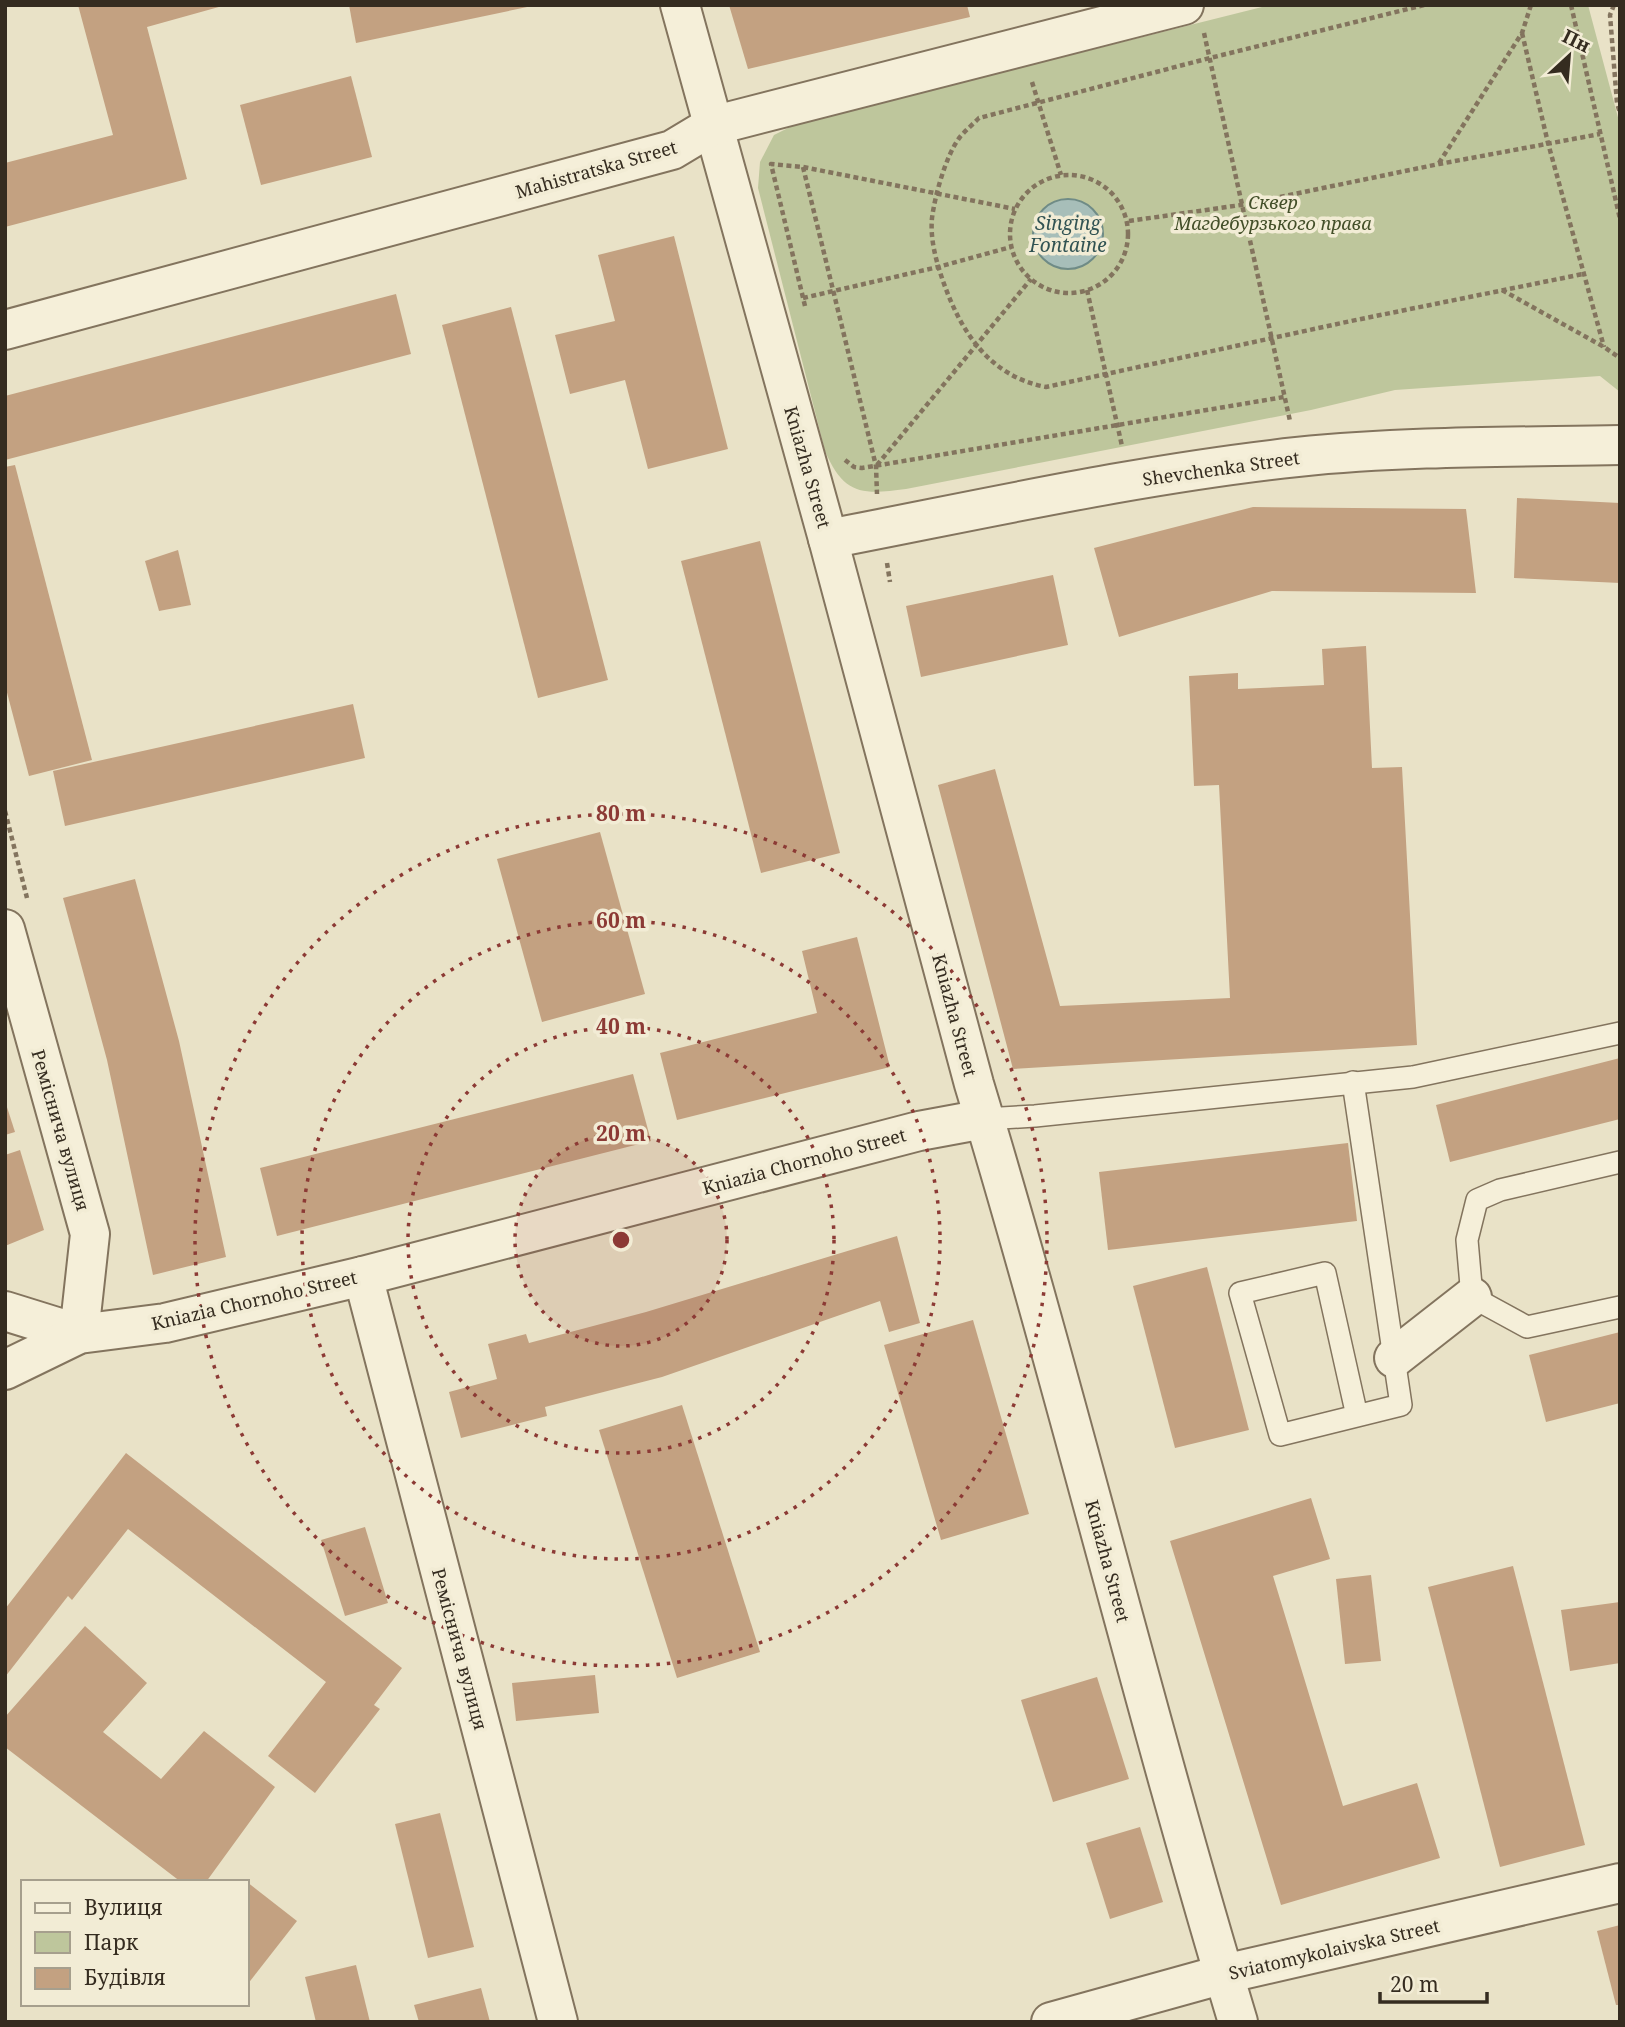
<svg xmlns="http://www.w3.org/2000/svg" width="1625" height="2027" font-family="'Noto Serif',serif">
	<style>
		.green { fill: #bec69c }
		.water { fill: #a7beb9; stroke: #6f8b86; stroke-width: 2 }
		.building { fill: #c3a181 }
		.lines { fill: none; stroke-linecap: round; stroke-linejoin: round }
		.service-casing { stroke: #83745e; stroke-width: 24 }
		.minor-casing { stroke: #83745e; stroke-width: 42 }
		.path { stroke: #83745e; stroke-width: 4.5; stroke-dasharray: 5 3.5; stroke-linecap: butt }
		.service { stroke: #f5efd9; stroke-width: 21 }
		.minor { stroke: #f5efd9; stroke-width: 38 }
		.ring { fill: none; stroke: #8c3a35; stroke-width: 3.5; stroke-dasharray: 3.5 7 }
		.labels { text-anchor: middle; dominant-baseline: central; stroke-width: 7; stroke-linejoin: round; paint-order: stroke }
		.street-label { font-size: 18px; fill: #352c20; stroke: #f2ecd5 }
		.park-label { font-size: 18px; font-style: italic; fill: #434f29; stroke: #f2ecd5 }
		.water-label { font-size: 19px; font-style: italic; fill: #315353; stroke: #f2ecd5 }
		.centre { fill: #8c3a35; stroke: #f2ecd5; stroke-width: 3.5 }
		.ring-label { font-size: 21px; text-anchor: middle; font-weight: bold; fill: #8c3a35; stroke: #f2ecd5; stroke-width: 7; stroke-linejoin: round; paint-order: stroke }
	</style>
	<rect width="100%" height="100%" fill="#e9e2c7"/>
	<!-- green -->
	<path class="green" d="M 1270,5 L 1588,5 L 1620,125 L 1620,392 L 1600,376 L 1395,390 L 1311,410 L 906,489 C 862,495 844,495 825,451 L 758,188 L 760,162 L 774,135 L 796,124 Z"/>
	<!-- water -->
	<circle class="water" cx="1068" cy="234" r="35"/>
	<!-- building -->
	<g class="building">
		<polygon points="78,5 226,5 147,27 187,179 5,227 5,163 113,135"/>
		<polygon points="349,5 532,5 532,6 356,43"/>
		<polygon points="729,5 967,5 970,17 748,69"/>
		<polygon points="351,76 372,157 261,185 240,105"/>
		<polygon points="674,236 728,449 648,469 625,380 570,394 555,335 615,321 598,255"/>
		<polygon points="396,294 411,354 5,460 5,396"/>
		<polygon points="511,307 608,680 538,698 442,325"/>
		<polygon points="15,465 92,760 29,776 5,685 5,467"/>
		<polygon points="1517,498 1620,503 1620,583 1514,578"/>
		<polygon points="1253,507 1466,509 1476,593 1272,591 1119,637 1094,548"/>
		<polygon points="760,541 840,853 761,873 681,561"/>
		<polygon points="178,550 191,605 159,611 145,561"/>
		<polygon points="1053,575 1068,645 921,677 906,606"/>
		<polygon points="1366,646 1372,768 1402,767 1417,1045 1013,1069 938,785 995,769 1060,1006 1230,998 1219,785 1194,786 1189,676 1238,673 1238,689 1324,685 1322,649"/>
		<polygon points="353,704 365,758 65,826 53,771"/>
		<polygon points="600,832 645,994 542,1022 497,859"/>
		<polygon points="135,879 179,1041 226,1257 153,1275 107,1060 63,898"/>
		<polygon points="857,937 890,1067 677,1120 660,1053 817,1013 802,951"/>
		<polygon points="1620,1058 1620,1119 1450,1162 1436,1105"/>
		<polygon points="633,1074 651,1141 277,1236 260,1168"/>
		<polygon points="5,1101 15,1132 5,1135"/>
		<polygon points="1348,1143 1357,1221 1108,1250 1099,1172"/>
		<polygon points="20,1150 44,1230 5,1246 5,1155"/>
		<polygon points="897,1236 920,1323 889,1332 880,1301 662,1377 545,1407 547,1416 461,1438 449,1392 497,1379 488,1344 526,1334 529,1343 646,1312"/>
		<polygon points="1207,1267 1249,1430 1175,1448 1133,1286"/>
		<polygon points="973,1320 1029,1514 941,1540 884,1345"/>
		<polygon points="1620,1332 1620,1403 1546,1422 1529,1355"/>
		<polygon points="682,1405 760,1652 677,1678 599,1430"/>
		<polygon points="126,1453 402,1668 374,1705 380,1709 315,1793 268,1756 326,1682 128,1529 72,1600 68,1596 5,1677 5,1609"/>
		<polygon points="1311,1498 1330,1559 1273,1576 1343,1806 1417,1783 1440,1858 1281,1905 1170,1541"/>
		<polygon points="365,1527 388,1603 345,1616 321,1540"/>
		<polygon points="1513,1566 1585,1845 1500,1867 1428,1587"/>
		<polygon points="1371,1575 1381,1661 1345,1664 1336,1579"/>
		<polygon points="1620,1602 1620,1663 1570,1671 1561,1610"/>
		<polygon points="85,1626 147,1683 103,1732 161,1779 204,1731 275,1787 206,1882 181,1882 5,1747 5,1717"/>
		<polygon points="595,1675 599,1713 516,1721 512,1683"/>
		<polygon points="1097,1677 1129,1779 1053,1802 1021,1700"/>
		<polygon points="440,1813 474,1947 428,1958 395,1824"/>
		<polygon points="1140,1827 1163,1902 1110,1919 1086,1843"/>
		<polygon points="247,1882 297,1921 247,1985"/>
		<polygon points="1620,1925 1620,2005 1616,2005 1597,1931"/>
		<polygon points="356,1965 370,2022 316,2022 305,1977"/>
		<polygon points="481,1988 490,2022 419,2022 414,2005"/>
	</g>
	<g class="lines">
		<defs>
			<g id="service">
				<polyline points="1353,1082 1401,1405 1280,1435 1240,1293 1325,1273 1357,1416"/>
				<polyline points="984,1119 1035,1116 1413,1077 1620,1033"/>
				<polyline points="1620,1162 1500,1190 1477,1200 1467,1240 1472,1297 1527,1327 1620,1307"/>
			</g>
			<g id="minor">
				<path d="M 680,5 L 828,539 L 974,1084 C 1068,1395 1144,1711 1238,2022"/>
				<polyline points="5,330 672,150 712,126 1184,5"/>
				<path d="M 828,539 C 984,509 1139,474 1297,457 C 1404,446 1513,447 1620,445"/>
				<polyline points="5,929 90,1234 79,1334 5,1311"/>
				<polyline points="363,1276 558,2022"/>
				<polyline points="1394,1358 1472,1297"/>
				<polyline points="5,1370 79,1334 165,1323 363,1276 919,1131 984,1119"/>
				<polyline points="1051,2022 1224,1974 1620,1883"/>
			</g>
		</defs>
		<!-- service casing -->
		<use href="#service" class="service-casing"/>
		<!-- minor casing -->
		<use href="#minor" class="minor-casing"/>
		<!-- path -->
		<g class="path">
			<path d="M 1424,5 L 1210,58 L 979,118 C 973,124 966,130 960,137 C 946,155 935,195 932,218 C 930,239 936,261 943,281 C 961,332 989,376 1046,387 L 1351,321 L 1583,274"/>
			<polyline points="1571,5 1620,219"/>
			<polyline points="1614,5 1610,15 1617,103 1620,113"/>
			<polyline points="1204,33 1290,421"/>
			<polyline points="1522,33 1548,143 1604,347"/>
			<polyline points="1032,82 1061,175"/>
			<polyline points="1439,163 1522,33 1531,5"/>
			<polyline points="803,167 876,466 877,494"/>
			<circle cx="1069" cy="234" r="59"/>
			<polyline points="1129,221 1241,205 1439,164 1600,134"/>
			<polyline points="1087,290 1122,446"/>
			<polyline points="1502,290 1604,347 1620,358"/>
			<polyline points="803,298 938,267 1011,247"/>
			<polyline points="805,306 771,164 803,167 1015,209"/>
			<polyline points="845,460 854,467 862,468 1284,397"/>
			<polyline points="877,465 1031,279"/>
			<polyline points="887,563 890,582"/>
			<polyline points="5,811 27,898"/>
		</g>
		<!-- service -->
		<use href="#service" class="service"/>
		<!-- minor -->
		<use href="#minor" class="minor"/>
	</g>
	<!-- distance rings -->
	<circle cx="621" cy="1240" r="106" fill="#8c3a35" fill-opacity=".12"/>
	<g class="ring">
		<circle cx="621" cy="1240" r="106"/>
		<circle cx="621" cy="1240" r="213"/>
		<circle cx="621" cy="1240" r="319"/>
		<circle cx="621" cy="1240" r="426"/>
	</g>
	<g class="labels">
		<!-- street labels -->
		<g class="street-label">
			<text transform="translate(596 169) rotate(-16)">Mahistratska Street</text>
			<text transform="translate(808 467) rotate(74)">Kniazha Street</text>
			<text transform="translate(1221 468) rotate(-8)">Shevchenka Street</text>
			<text transform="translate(955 1015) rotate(75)">Kniazha Street</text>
			<text transform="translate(61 1130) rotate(74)">Реміснича вулиця</text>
			<text transform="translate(804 1161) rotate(-15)">Kniazia Chornoho Street</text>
			<text transform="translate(254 1300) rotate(-13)">Kniazia Chornoho Street</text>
			<text transform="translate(1108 1561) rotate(75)">Kniazha Street</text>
			<text transform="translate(460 1649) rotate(75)">Реміснича вулиця</text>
			<text transform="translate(1334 1949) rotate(-13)">Sviatomykolaivska Street</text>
		</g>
		<!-- park labels -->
		<g class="park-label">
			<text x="1273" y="202">Сквер<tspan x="1273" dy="21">Магдебурзького права</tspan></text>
		</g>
		<!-- water labels -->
		<g class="water-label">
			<text x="1068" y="223">Singing<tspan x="1068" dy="22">Fontaine</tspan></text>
		</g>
	</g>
	<circle cx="621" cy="1240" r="10" class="centre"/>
	<g class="ring-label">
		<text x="621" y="821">80 m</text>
		<text x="621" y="928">60 m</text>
		<text x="621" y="1034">40 m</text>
		<text x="621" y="1141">20 m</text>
	</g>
	<!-- border -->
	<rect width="1625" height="2027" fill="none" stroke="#352c20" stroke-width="14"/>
	<!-- legend -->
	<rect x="21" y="1880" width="228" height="126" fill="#f2ecd5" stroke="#a69f8d" stroke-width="2"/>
	<rect x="35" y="1903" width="35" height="10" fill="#f5efd9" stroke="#a69f8d" stroke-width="2"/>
	<text x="84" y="1915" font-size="21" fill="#352c20">Вулиця</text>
	<rect x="35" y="1932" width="35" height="21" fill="#bec69c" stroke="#a69f8d" stroke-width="2"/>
	<text x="84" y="1950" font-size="21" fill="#352c20">Парк</text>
	<rect x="35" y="1968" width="35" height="21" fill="#c3a181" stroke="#a69f8d" stroke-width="2"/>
	<text x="84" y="1985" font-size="21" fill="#352c20">Будівля</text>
	<!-- north arrow -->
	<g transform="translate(1569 56) rotate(26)" stroke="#f2ecd5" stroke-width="5" paint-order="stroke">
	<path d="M0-5L12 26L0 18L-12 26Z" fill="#352c20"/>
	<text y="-10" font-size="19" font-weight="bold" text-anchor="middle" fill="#352c20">Пн</text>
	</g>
	<!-- scale -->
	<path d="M1380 1992v10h107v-10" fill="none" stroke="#352c20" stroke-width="3.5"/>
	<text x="1390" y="1992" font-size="21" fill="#352c20" stroke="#f2ecd5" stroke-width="5" paint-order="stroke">20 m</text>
</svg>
